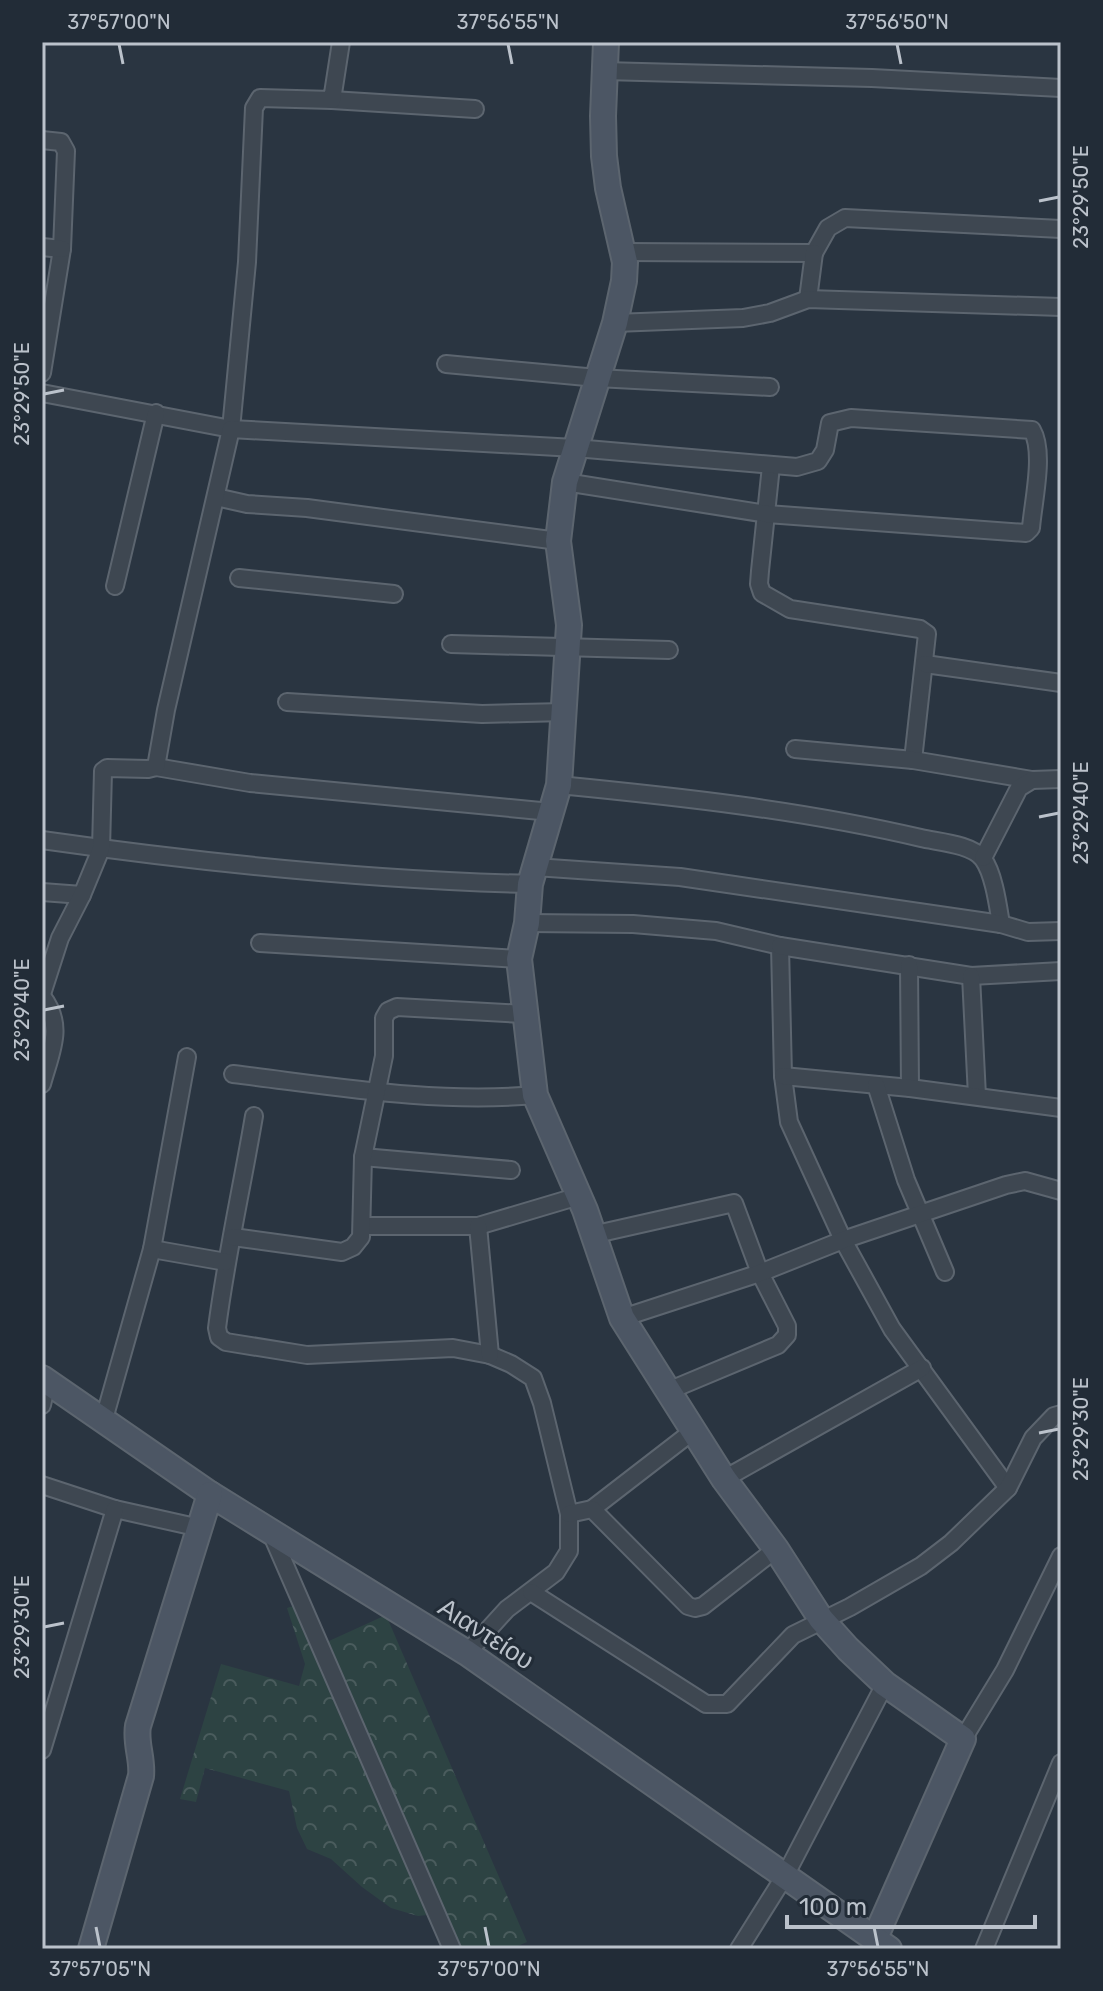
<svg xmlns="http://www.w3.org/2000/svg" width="1103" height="1991" font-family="Rubik,sans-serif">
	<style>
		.forest { fill: url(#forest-crowns) }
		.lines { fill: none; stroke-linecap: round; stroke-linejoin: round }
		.street-casing { stroke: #5c656f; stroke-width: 20 }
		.secondary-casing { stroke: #5c656f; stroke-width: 28 }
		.street { stroke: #3e4751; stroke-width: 16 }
		.secondary { stroke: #4c5664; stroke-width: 24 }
		.ticks { fill: none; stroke: #bbc2cb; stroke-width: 3 }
		.labels { text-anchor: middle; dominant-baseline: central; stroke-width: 6; stroke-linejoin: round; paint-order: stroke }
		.street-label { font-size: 26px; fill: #bbc2cb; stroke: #222c37 }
		.neatline { fill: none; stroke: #bbc2cb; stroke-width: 3 }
		.ticks-label { font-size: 20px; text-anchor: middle; fill: #bbc2cb }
	</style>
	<defs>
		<pattern id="forest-crowns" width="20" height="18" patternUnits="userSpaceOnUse" patternTransform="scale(2)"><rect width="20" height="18" fill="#2d4343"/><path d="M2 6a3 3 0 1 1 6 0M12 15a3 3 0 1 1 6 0" fill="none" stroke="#4a5c5d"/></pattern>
	</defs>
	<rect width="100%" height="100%" fill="#2a3541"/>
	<!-- forest -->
	<polygon class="forest" points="299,1604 318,1646 386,1615 527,1942 511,1949 458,1949 444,1913 418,1916 391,1908 362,1887 331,1859 307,1849 297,1828 289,1791 205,1768 196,1802 180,1799 221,1664 299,1686 305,1664 287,1608"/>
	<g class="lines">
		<defs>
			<g id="street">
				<polyline points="604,71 872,78 1061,88"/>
				<polyline points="332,100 475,109"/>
				<polyline points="42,140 61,142 66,151 62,249 42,373"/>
				<polyline points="42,247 62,249"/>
				<polyline points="623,252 814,253 828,228 845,218 1061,229"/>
				<polyline points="808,299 814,253"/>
				<polyline points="615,323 743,318 770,313 808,299 1061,307"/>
				<polyline points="446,364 597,378 770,387"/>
				<polyline points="42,393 231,429 247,262 254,108 260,98 332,100 341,42"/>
				<polyline points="771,466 760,571 759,584 762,593 790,609 920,629 927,634 913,760"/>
				<polyline points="216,497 247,504 307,508 558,541"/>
				<polyline points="239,578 394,594"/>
				<polyline points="115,586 156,413"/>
				<polyline points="451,644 669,650"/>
				<polyline points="925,664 1061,683"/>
				<polyline points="287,702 482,714 565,712"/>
				<polyline points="795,749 913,760 1032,780"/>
				<polyline points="156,767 250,783 551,812"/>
				<path d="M 559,785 C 681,797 801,810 921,838 C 938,842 972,844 983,859 C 994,874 998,906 1001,924"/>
				<path d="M 42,840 C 204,863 367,880 530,884"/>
				<polyline points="983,858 1019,788 1032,780 1061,779"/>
				<polyline points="535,867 680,877 1001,924 1028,932 1061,931"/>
				<polyline points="42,892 82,895"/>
				<polyline points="527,923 633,924 716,931 780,946 783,1076 789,1122 843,1240 892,1329 1008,1488"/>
				<polyline points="260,943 519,959"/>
				<polyline points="780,946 971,976 1061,971"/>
				<polyline points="909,965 910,1088"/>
				<polyline points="971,976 977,1096"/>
				<path d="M 42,994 L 60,938 L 82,895 L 101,849 L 103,771 L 107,768 L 148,769 L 156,767 L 166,710 L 231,429 L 575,448 L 797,467 L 818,461 L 825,450 L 830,423 L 851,418 L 1032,430 C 1045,452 1033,502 1031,528 L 1026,533 L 767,514 L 565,482"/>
				<path d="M 42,996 C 65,1026 51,1051 42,1084"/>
				<path d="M 233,1074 C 333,1086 434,1104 535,1095"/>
				<polyline points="783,1076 910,1088 1061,1108"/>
				<polyline points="876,1085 906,1180 945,1272"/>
				<path d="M 254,1116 C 242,1187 226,1257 217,1328 L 219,1337 L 226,1342 L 307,1355 L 453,1348 L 490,1355 L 511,1364 L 533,1378 L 542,1403 L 569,1514 L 569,1551 L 556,1572 L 507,1609 L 467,1653"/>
				<polyline points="363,1157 511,1170"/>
				<polyline points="362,1226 478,1226 579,1196"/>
				<polyline points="478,1226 490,1355"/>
				<polyline points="592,1235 734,1203 760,1273 787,1326 787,1335 778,1345 668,1391"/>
				<polyline points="233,1237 342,1252 353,1247 361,1237 363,1157 384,1056 384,1018 388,1011 397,1007 524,1014"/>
				<polyline points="152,1249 226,1262"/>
				<polyline points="622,1318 760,1273 843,1240 1006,1185 1025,1181 1061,1191"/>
				<polyline points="42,1405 47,1382"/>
				<polyline points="104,1419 152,1249 187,1057"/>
				<polyline points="724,1479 922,1368"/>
				<polyline points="42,1485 115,1509 200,1528"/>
				<polyline points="592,1509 693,1431"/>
				<polyline points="569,1514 592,1509 688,1606 695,1608 703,1606 776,1549"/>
				<polyline points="271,1533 452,1949"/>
				<polyline points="531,1592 706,1704 727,1704 793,1635 850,1607 921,1566 951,1543 1008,1488 1033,1438 1054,1416 1061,1414"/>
				<polyline points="963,1739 1005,1670 1061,1556"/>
				<polyline points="42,1750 115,1509"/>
				<polyline points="739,1949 786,1874 885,1684"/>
				<polyline points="984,1949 1061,1763"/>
			</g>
			<g id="secondary">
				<polyline points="606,42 603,116 604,156 608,188 625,262 624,281 615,323 565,482 558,541 569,625 559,785 530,884 527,923 519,959 535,1095 585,1210 622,1318 724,1479 776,1549 821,1619 848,1649 885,1684 963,1739 875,1938"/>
				<polyline points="42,1378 210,1494 467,1653 889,1949"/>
				<path d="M 91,1949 L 141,1776 C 143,1759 135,1743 138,1726 L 210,1494"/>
			</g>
		</defs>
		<!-- street casing -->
		<use href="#street" class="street-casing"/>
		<!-- secondary casing -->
		<use href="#secondary" class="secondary-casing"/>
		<!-- street -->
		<use href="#street" class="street"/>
		<!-- secondary -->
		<use href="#secondary" class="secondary"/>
	</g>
	<!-- ticks -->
	<path class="ticks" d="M 119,44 L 123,64M 508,44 L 512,64M 897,44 L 901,64M 1039,201 L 1059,197M 44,394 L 64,390M 1039,817 L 1059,813M 44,1010 L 64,1006M 1039,1433 L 1059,1429M 44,1627 L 64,1623M 96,1927 L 100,1947M 485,1927 L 489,1947M 874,1927 L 878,1947"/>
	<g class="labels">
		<!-- street labels -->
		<g class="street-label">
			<text transform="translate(486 1634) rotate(33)">Αιαντείου</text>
		</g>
	</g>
	<!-- border -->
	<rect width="1103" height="1991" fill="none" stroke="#222c37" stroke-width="88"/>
	<!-- scale -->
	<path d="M787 1915v12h248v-12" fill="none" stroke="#bbc2cb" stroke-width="4"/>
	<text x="799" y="1915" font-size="24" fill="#bbc2cb" stroke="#222c37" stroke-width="6" paint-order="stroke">100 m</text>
	<rect x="44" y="44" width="1015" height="1903" class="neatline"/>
	<g class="ticks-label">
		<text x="119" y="29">37°57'00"N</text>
		<text x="508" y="29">37°56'55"N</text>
		<text x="897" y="29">37°56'50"N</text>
		<text transform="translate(1081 197) rotate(-90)" y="7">23°29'50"E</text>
		<text transform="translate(22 394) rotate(-90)" y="7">23°29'50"E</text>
		<text transform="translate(1081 813) rotate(-90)" y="7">23°29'40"E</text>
		<text transform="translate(22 1010) rotate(-90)" y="7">23°29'40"E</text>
		<text transform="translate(1081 1429) rotate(-90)" y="7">23°29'30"E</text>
		<text transform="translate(22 1627) rotate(-90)" y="7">23°29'30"E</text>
		<text x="100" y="1976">37°57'05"N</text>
		<text x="489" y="1976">37°57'00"N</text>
		<text x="878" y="1976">37°56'55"N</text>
	</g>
</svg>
